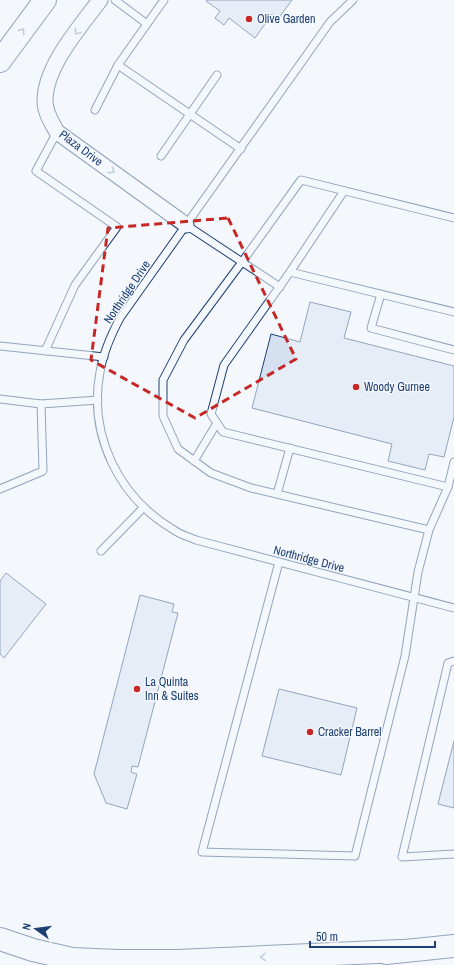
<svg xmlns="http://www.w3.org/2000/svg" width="454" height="965" font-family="'Archivo Narrow',sans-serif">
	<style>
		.building { fill: #d5e0f0; stroke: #1d3f73 }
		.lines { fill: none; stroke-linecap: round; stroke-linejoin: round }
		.service-casing { stroke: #1d3f73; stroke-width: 9 }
		.minor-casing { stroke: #1d3f73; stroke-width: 17 }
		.primary-casing { stroke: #1d3f73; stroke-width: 24 }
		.motorway-casing { stroke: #1d3f73; stroke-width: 24 }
		.service { stroke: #f4f7fb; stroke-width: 7 }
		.minor { stroke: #f4f7fb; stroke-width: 15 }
		.primary { stroke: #f4f7fb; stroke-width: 22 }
		.motorway { stroke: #f4f7fb; stroke-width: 22 }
		.oneway { stroke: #889bb7 }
		.marked { fill: none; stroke: #c62828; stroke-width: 3; stroke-dasharray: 8 5; stroke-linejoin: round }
		.poi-dot { fill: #c62828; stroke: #f4f7fb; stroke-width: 1.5 }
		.labels { text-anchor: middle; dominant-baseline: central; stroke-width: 3; stroke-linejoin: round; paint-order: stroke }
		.poi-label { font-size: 12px; fill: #1d3f73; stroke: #f4f7fb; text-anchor: start }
		.street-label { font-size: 12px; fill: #1d3f73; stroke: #f4f7fb }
	</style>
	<rect width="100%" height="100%" fill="#f4f7fb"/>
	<!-- building -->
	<g class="building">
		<polygon points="207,0 292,0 278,19 272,14 255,38 229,18 224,25 215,18 220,11 206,1"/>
		<polygon points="310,302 351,312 344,338 454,366 454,417 444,457 429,454 425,470 388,461 392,444 252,408 271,334 300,342"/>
		<polygon points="6,573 46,604 4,658 0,654 0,581"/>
		<polygon points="140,595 174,604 172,612 178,613 138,767 132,766 131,772 137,774 127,809 106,803 94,774"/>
		<polygon points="279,689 357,708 341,775 262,756"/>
		<polygon points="454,741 454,808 438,804"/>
	</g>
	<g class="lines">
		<defs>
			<g id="service">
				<polyline points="115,0 147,24"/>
				<path d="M 353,0 L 330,22 L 120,318 C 111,335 103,353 100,372 C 88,435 119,498 174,530 C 181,535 189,537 196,540 L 454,608"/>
				<polyline points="118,65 241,149"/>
				<polyline points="95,110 118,65 164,0"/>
				<polyline points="161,156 217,75"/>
				<polyline points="344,191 290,272 224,365 211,414 223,432 448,487"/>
				<polyline points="186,225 280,287"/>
				<polyline points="290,272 454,312"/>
				<polyline points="381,294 371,328 454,350"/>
				<polyline points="0,346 104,357"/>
				<polyline points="45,351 75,285 117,227 36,171 57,132"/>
				<polyline points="0,399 41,404 98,400"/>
				<polyline points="194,461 217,423"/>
				<polyline points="0,489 43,471 41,404"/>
				<polyline points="277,494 290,448"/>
				<polyline points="429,530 251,488 211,473 178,449 163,416 163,380 184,340 242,262 301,180 454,218"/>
				<polyline points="101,551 144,507"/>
				<polyline points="279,562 202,852 355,856 405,656 418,572 429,530 448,487 454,462"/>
				<polyline points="454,661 448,663 402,857 454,854"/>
			</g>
			<path id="minor" d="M 100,0 C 80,27 45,66 45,101 C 45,113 52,123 57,132 L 186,225"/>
			<polyline id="primary" points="0,61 45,0"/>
			<g id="motorway">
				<polyline points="0,939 33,950 72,959 118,961 177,961 400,951"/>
				<polyline points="386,953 454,946"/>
			</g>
		</defs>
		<!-- service casing -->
		<use href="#service" class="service-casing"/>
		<!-- minor casing -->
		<use href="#minor" class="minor-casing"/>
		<!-- primary casing -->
		<use href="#primary" class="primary-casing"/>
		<!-- motorway casing -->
		<use href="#motorway" class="motorway-casing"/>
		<!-- service -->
		<use href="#service" class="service"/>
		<!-- minor -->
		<use href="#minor" class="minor"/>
		<!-- primary -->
		<use href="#primary" class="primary"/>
		<!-- motorway -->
		<use href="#motorway" class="motorway"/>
	</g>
	<!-- one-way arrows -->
	<defs><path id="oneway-chevron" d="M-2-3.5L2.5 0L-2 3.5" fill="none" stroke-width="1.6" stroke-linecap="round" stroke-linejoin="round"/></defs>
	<g class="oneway">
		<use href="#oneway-chevron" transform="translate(22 31) rotate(-54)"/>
		<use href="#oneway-chevron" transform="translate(77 32) rotate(126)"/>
		<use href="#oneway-chevron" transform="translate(112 171) rotate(36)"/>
		<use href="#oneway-chevron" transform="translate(263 957) rotate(178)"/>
	</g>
	<!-- marked area -->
	<path d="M0 0H454V965H0ZM 228,218 L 296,359 L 195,418 L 91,360 L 108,228 Z" fill="#f4f7fb" fill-opacity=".55" fill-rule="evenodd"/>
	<path class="marked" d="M 228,218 L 296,359 L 195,418 L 91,360 L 108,228 Z"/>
	<!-- markers -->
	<g class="poi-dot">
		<circle cx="249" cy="19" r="4"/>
		<circle cx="356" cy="387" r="4"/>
		<circle cx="137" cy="689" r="4"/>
		<circle cx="310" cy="732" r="4"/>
	</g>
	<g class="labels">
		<!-- poi labels -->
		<g class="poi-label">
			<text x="257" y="19">Olive Garden</text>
			<text x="364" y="387">Woody Gurnee</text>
			<text x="145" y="682">La Quinta<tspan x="145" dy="14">Inn &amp; Suites</tspan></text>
			<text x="318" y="732">Cracker Barrel</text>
		</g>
		<!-- street labels -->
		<g class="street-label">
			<text transform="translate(81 148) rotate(37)">Plaza Drive</text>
			<text transform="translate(127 292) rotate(-56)">Northridge Drive</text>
			<text transform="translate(309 559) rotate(15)">Northridge Drive</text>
		</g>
	</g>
	<!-- north arrow -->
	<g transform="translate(36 929) rotate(284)" stroke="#f4f7fb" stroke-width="3" paint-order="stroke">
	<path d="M0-3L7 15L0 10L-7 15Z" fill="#1d3f73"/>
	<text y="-6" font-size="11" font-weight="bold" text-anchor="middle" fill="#1d3f73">N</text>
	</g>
	<!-- scale -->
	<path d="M310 941v6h125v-6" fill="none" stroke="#1d3f73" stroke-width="2"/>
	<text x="316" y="941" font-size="12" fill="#1d3f73" stroke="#f4f7fb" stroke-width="3" paint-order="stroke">50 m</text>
</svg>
